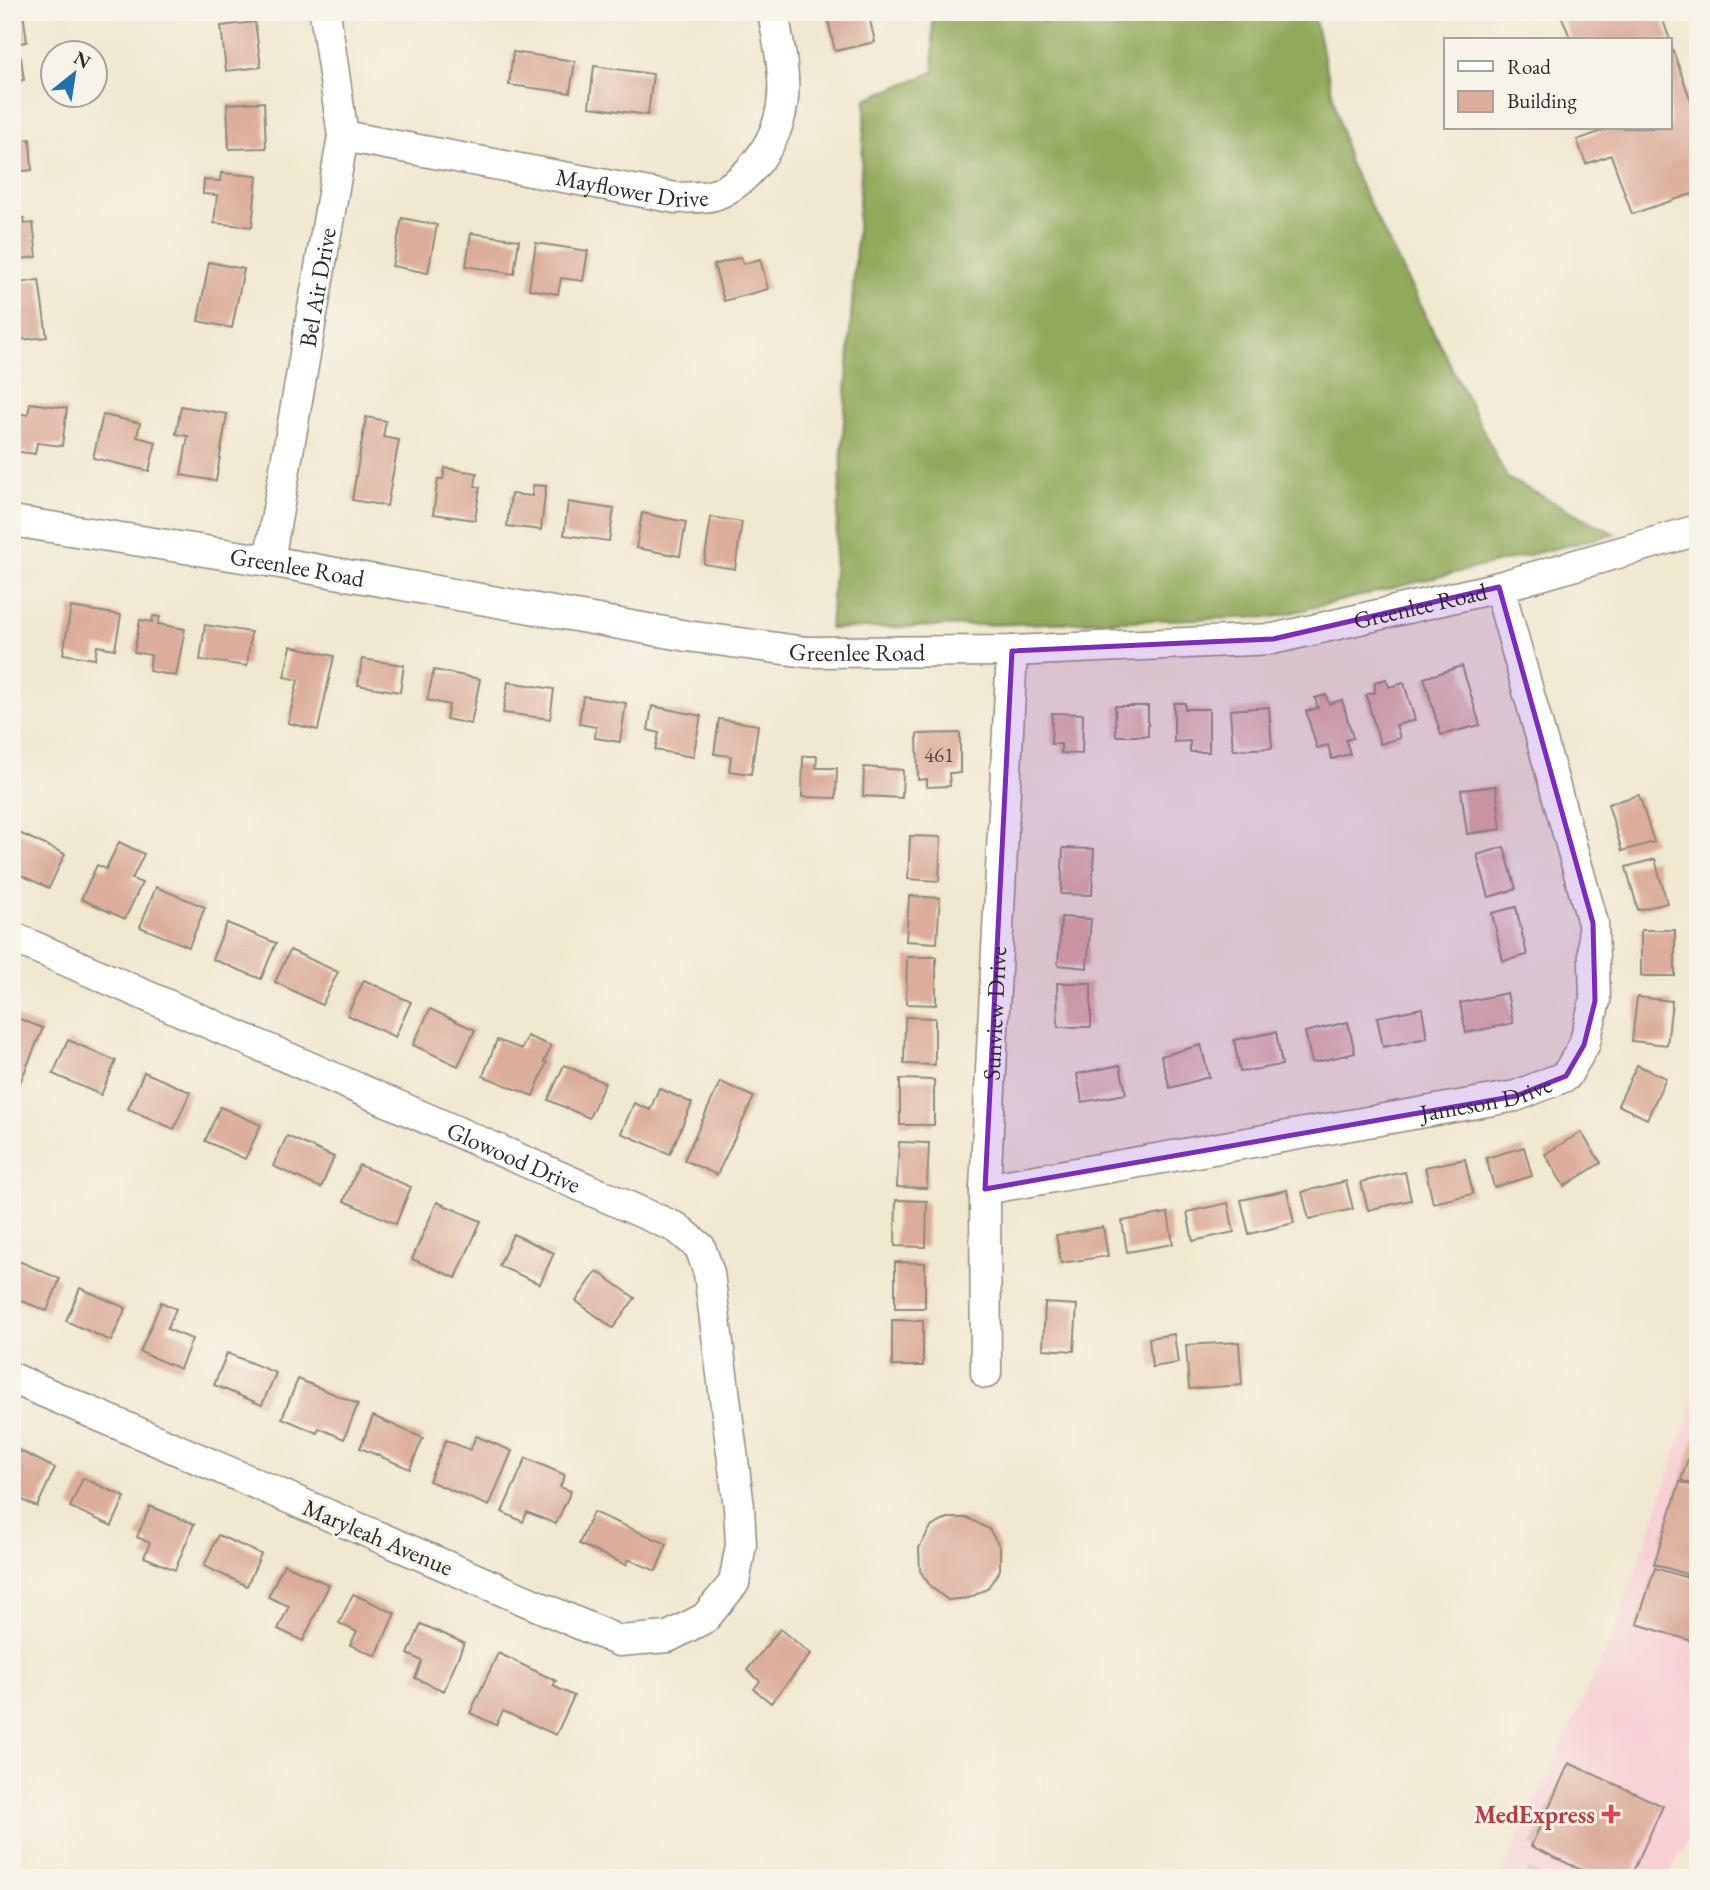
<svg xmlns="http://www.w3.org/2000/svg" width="1710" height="1890" font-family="'EB Garamond',serif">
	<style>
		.built { fill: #f7cfd5 }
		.forest { fill: #90a95a; stroke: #5e6a42; stroke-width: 2 }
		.building { fill: #dcad9a }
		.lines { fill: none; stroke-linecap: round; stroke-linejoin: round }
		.street-casing { stroke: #8e8a7e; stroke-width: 33 }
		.street { stroke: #fff; stroke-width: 30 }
		.marked { fill: #7b2cbf; fill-opacity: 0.2; stroke: #7b2cbf; stroke-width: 5; stroke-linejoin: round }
		.health-dot { fill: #e0444e; stroke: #f7f3e8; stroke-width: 2.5 }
		.labels { text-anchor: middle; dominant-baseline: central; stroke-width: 6; stroke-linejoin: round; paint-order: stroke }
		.number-label { font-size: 21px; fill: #574c47 }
		.street-label { font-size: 24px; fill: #2b2b2b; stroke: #f7f3e8 }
		.health-label { font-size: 24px; font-weight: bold; fill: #be3a42; stroke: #f7f3e8; text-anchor: end }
	</style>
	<rect width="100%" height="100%" fill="#f7f3e8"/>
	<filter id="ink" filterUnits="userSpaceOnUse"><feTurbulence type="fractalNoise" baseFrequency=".0143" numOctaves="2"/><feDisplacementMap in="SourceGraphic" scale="14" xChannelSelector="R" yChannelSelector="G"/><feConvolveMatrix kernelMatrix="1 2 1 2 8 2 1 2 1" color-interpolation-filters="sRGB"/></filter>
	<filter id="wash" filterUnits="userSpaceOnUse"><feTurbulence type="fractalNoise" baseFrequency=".00686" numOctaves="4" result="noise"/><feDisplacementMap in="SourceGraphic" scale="28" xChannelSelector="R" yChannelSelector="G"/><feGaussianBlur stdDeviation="1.57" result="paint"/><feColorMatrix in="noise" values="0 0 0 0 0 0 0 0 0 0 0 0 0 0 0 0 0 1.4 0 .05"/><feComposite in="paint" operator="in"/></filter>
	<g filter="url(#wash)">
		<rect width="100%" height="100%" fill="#f1e8d0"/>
		<!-- built -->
		<polygon class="built" points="1698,1390 1697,1821 1668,1878 1500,1878 1614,1633"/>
		<!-- forest -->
		<polygon class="forest" points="932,12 1034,12 1043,22 1065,12 1313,12 1349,163 1507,478 1615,534 1274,617 830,629 866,99 934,72"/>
		<g id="blocks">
			<!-- building -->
			<g class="building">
				<polygon points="12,12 23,12 27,42 12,44"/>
				<polygon points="826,12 868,12 875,42 835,51"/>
				<polygon points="1560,12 1660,12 1670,40 1571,40"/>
				<polygon points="255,22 261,67 226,71 221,26"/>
				<polygon points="1670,42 1698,121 1698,198 1695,193 1632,214 1611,155 1586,164 1577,140 1602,131 1601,128 1670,128"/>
				<polygon points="513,52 575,61 570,93 509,85"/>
				<polygon points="21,58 24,80 12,82 12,59"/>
				<polygon points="594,66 653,74 648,115 589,107"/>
				<polygon points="264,102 266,148 229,149 227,104"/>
				<polygon points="30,139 32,170 15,172 16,181 12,181 12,141"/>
				<polygon points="221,173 257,176 252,227 214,223 217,195 203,194 204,180 220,181"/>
				<polygon points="24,218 25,224 33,223 37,257 12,260 12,219"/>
				<polygon points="402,218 437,225 428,273 392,266"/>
				<polygon points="471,233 519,240 514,274 466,266"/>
				<polygon points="536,243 588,251 583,281 561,278 558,294 529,289"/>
				<polygon points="741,257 743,264 760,259 768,289 724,301 714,265"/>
				<polygon points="209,262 244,269 232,328 198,321"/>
				<polygon points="39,280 47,337 12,341 12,284"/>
				<polygon points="30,403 67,408 62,446 37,443 35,454 12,451 12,412 28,415"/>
				<polygon points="181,406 227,414 216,481 181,475 188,436 176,434"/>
				<polygon points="103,415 140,423 137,437 156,442 149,471 93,458"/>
				<polygon points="366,417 386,421 383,437 399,440 387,506 352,500"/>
				<polygon points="445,468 477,473 475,486 480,487 475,520 433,514 438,479 443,479"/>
				<polygon points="533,485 546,486 541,530 507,526 511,494 532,496"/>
				<polygon points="568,502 614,509 609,541 564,535"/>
				<polygon points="642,513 686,522 680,556 636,548"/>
				<polygon points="711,517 742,522 735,569 704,564"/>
				<polygon points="71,607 121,615 115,649 97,646 95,659 63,654"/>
				<polygon points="153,616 160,617 158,624 185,629 176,676 149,671 151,655 134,652 140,620 152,622"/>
				<polygon points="205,625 251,632 247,666 200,660"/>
				<polygon points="291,646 334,656 318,730 288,723 298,680 284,677"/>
				<polygon points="362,659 404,665 400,692 358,685"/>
				<polygon points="1462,666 1480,725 1441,735 1424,678"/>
				<polygon points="434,670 480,679 471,724 446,719 449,705 427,700"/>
				<polygon points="1386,679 1389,687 1404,683 1415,720 1396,725 1400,738 1380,744 1366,695 1375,692 1375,682"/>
				<polygon points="508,682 554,689 550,719 503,713"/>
				<polygon points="1326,695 1329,704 1342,700 1353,738 1346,740 1350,754 1332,759 1328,745 1317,748 1306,711 1318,708 1315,698"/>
				<polygon points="583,696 626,703 620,742 595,738 596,727 579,724"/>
				<polygon points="1174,703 1185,703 1185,709 1209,709 1209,752 1190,752 1190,741 1174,742"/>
				<polygon points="652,706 701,716 693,757 655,750 659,733 648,730"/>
				<polygon points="1115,706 1148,706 1148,736 1116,736"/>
				<polygon points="1269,707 1272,748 1233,750 1230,710"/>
				<polygon points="1052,713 1083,714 1082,754 1061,753 1061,744 1051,744"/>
				<polygon points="719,719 758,725 751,774 729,771 731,756 714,754"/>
				<polygon points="960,733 960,773 949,773 950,786 927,787 927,779 918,780 917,734"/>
				<polygon points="803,756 817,756 816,768 837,768 836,798 802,797"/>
				<polygon points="864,767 903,770 902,798 863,796"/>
				<polygon points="1496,786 1501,829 1467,834 1461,790"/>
				<polygon points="1639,795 1654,842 1622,851 1608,804"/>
				<polygon points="17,832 65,854 49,888 12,871 12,843"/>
				<polygon points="910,836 941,837 939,881 908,879"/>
				<polygon points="119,842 144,854 132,879 142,883 125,919 81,899 97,865 106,869"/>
				<polygon points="1504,847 1516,889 1489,897 1477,855"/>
				<polygon points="1063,848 1094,849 1092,895 1061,894"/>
				<polygon points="1655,859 1667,903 1638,910 1626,867"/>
				<polygon points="156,887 205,907 189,947 140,927"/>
				<polygon points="909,896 940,898 937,943 906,941"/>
				<polygon points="1516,907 1527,955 1503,961 1492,913"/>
				<polygon points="1061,917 1091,919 1087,968 1058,965"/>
				<polygon points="227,923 276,943 261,979 212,959"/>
				<rect x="1641" y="930" width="34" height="46"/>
				<polygon points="290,950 338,972 322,1005 275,982"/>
				<polygon points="907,957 936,957 936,1005 906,1004"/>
				<polygon points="364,980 411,1002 395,1037 347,1015"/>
				<polygon points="1057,983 1091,983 1091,1027 1058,1027"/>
				<polygon points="1507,993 1513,1023 1466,1033 1460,1003"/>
				<polygon points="1637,997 1672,1001 1667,1045 1632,1041"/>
				<polygon points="1422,1008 1427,1038 1383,1047 1377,1017"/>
				<polygon points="430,1009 475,1030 458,1066 413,1045"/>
				<polygon points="12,1016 43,1028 20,1083 12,1080"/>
				<polygon points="905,1017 935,1018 935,1065 904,1064"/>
				<polygon points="1348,1022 1355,1053 1312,1063 1305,1032"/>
				<polygon points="1276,1032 1282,1065 1240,1072 1234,1040"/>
				<polygon points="527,1036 551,1046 544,1062 547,1062 533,1096 483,1076 497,1040 522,1049"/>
				<polygon points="68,1040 116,1061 101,1095 53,1074"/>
				<polygon points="1201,1045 1209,1077 1170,1088 1161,1056"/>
				<polygon points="564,1065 605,1083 589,1118 548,1100"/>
				<polygon points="1120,1065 1126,1094 1082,1102 1077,1074"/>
				<polygon points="1637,1065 1666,1078 1647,1119 1618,1105"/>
				<polygon points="144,1072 190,1092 174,1129 128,1109"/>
				<polygon points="900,1079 934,1080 934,1125 900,1125"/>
				<polygon points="720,1082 754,1097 717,1175 684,1160"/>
				<polygon points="659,1088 692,1103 670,1154 621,1133 634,1103 650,1110"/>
				<polygon points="220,1107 261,1125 245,1159 205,1141"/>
				<polygon points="1581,1132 1601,1163 1564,1186 1545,1154"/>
				<polygon points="287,1136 334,1157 321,1188 273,1166"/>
				<polygon points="899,1142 929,1143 927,1188 897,1187"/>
				<polygon points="1524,1147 1532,1176 1494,1187 1486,1158"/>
				<polygon points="1465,1159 1473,1194 1433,1203 1425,1167"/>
				<polygon points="359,1165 411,1187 396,1224 344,1201"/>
				<polygon points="1405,1172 1411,1200 1368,1210 1361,1182"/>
				<polygon points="1346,1181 1353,1209 1309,1219 1302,1192"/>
				<polygon points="1287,1190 1294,1223 1249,1234 1241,1200"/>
				<polygon points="896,1200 927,1201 926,1247 895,1246"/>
				<polygon points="437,1202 481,1221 456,1278 412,1259"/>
				<polygon points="1228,1203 1234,1232 1193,1241 1187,1212"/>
				<polygon points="1168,1213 1173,1244 1127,1252 1122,1221"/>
				<polygon points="1103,1227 1108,1256 1061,1263 1056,1235"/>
				<polygon points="513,1234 554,1253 540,1284 499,1266"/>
				<polygon points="12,1258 60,1279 47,1311 12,1297"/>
				<polygon points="895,1262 925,1263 925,1308 895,1308"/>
				<polygon points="597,1271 635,1298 613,1328 576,1301"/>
				<polygon points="80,1288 126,1308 111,1341 66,1321"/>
				<polygon points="161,1302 176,1309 167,1329 192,1339 180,1369 140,1352"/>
				<polygon points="1045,1303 1077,1305 1074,1351 1043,1349"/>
				<polygon points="892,1320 923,1321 923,1366 892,1366"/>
				<polygon points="1174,1334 1178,1363 1152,1367 1149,1338"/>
				<polygon points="1239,1342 1242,1385 1189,1389 1186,1345"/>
				<polygon points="227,1353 276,1373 262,1405 214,1385"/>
				<polygon points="298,1379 358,1404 344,1439 319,1428 317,1433 282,1418"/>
				<polygon points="373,1416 423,1438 410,1469 360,1448"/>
				<polygon points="1698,1428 1698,1486 1681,1480"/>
				<polygon points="476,1436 512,1451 489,1506 429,1481 446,1440 470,1450"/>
				<polygon points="14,1448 55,1468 37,1507 14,1496 19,1485 12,1482"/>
				<polygon points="526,1458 565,1475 560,1487 571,1491 556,1524 527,1512 523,1522 502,1512"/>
				<polygon points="83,1478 125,1497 112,1526 70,1507"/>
				<polygon points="1680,1482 1698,1487 1698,1578 1654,1564"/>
				<polygon points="150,1506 194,1524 175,1570 144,1557 150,1543 137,1537"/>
				<polygon points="593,1512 667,1544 656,1571 628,1559 626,1565 579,1544"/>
				<polygon points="948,1518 968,1518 989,1529 1000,1547 1000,1570 987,1589 969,1598 948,1600 931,1587 920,1571 919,1548 931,1527"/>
				<polygon points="218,1535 261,1554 247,1586 204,1566"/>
				<polygon points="284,1564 329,1585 303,1641 278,1629 289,1606 268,1597"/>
				<polygon points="1655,1568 1698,1581 1698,1643 1637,1624"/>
				<polygon points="353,1594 395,1613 376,1656 350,1645 357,1632 339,1623"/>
				<polygon points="421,1624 464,1643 444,1691 415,1678 422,1661 408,1654"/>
				<polygon points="780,1629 811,1654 771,1703 754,1689 760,1681 747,1670"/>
				<polygon points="498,1653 556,1681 553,1686 574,1696 556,1735 503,1711 496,1725 470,1713"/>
				<polygon points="1569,1763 1663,1806 1630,1878 1598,1878 1531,1846"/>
				<polygon points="1529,1869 1543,1878 1524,1878"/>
			</g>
		</g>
	</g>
	<g filter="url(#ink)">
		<use href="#blocks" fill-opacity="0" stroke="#8e8a7e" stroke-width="2"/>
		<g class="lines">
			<defs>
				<g id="street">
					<path id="s1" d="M 343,136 L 676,198 C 688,197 703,198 714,195 C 731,189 746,176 757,162 C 796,112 783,69 773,12"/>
					<path id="s2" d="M 12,521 L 269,561 L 687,636 L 806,652 L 1012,651 L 1273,639 L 1499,587 L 1698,530"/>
					<path id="s3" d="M 269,561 L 343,136 L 325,12"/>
					<path id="s4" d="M 12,937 L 677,1228 L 700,1247 L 709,1273 L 739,1507 L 741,1545 L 734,1583 L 705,1618 L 668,1637 L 619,1641 L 12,1378"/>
					<path id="s5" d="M 985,1189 L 1516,1096 L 1566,1076 L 1584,1045 L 1595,1001 L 1593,923 L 1499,587"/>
					<path id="s6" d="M 986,1373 L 985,1189 L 1012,651"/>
				</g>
			</defs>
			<!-- street casing -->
			<use href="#street" class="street-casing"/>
			<!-- street -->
			<use href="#street" class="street"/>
		</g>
	</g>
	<!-- marked area -->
	<path class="marked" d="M 1499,587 L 1593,923 L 1595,1001 L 1584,1045 L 1566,1076 L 1516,1096 L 985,1189 L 1012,651 L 1273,639 Z"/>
	<!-- markers -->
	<path class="health-dot" d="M1607.5 1803.5h7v7h7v7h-7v7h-7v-7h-7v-7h7z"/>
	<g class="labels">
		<!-- number labels -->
		<g class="number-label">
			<text x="939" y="754">461</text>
		</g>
		<!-- street labels -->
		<g class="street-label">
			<text stroke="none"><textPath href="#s1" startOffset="294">Mayflower Drive</textPath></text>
			<text stroke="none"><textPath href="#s3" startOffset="278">Bel Air Drive</textPath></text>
			<text stroke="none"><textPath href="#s2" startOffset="289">Greenlee Road</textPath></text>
			<text stroke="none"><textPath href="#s2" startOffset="1423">Greenlee Road</textPath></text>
			<text stroke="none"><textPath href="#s2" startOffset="856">Greenlee Road</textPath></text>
			<text stroke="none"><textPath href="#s6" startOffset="360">Sunview Drive</textPath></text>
			<text stroke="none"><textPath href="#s5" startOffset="509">Jameson Drive</textPath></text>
			<text stroke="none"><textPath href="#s4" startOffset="548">Glowood Drive</textPath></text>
			<text transform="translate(378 1537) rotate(23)">Maryleah Avenue</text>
		</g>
		<!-- health labels -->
		<g class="health-label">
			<text x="1595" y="1814">MedExpress</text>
		</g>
	</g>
	<!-- margin -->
	<rect width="1710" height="1890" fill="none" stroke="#f7f3e8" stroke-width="42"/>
	<!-- legend -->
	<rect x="1444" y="38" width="228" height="91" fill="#f7f3e8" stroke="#a5a39c" stroke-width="2"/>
	<rect x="1458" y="61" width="35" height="10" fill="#ffffff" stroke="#a5a39c" stroke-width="2"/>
	<text x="1507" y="74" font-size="21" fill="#2b2b2b">Road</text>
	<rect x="1458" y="91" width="35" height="21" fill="#dcad9a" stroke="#a5a39c" stroke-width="2"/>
	<text x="1507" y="108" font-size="21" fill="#2b2b2b">Building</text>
	<!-- north arrow -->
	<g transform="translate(74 74) rotate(30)"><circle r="33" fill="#f7f3e8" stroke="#a5a39c" stroke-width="2"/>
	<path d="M0-5L12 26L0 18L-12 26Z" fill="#1f6fb2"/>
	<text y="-10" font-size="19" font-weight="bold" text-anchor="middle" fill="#2b2b2b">N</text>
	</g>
</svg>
